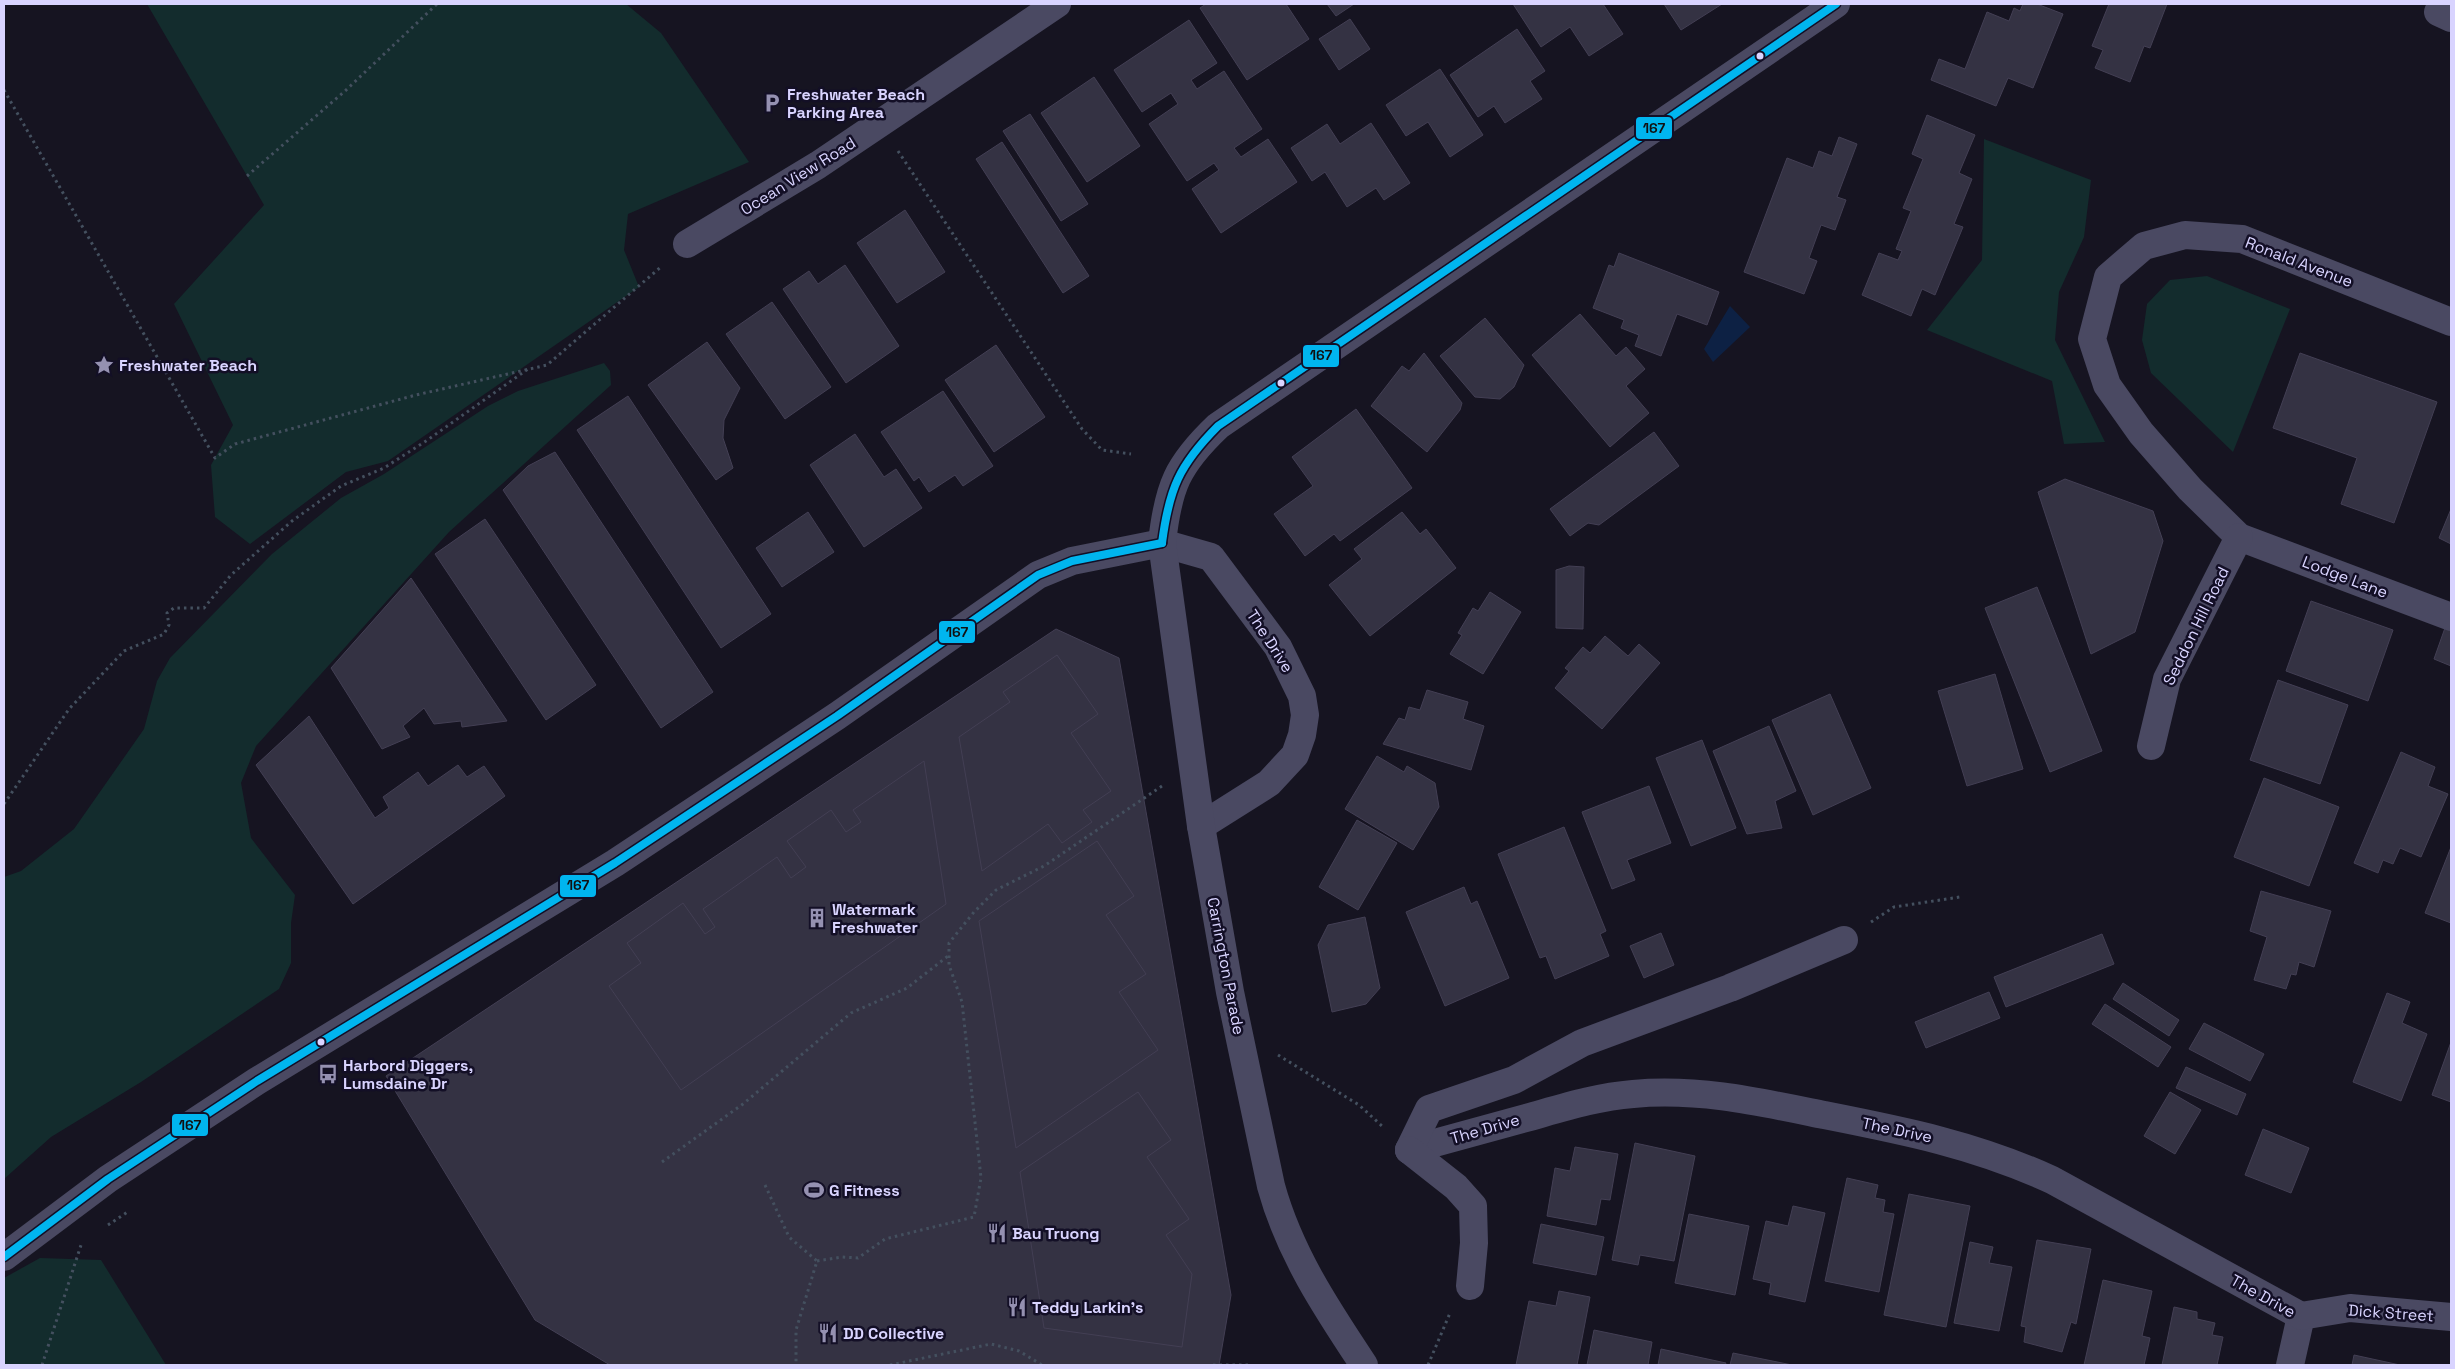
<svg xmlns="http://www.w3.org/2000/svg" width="2455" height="1369" font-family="'Space Grotesk',sans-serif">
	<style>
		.green { fill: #132c2d }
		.water { fill: #0d2144 }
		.building { fill: #343243; stroke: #433f54 }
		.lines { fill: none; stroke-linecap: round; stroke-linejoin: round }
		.path { stroke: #44505f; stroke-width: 3; stroke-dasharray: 2.5 4; stroke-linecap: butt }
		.minor { stroke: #4a4962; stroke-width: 28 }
		.bus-1-casing { stroke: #130f26; stroke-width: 11 }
		.bus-1 { stroke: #00b5ef; stroke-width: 8 }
		.bus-dot { fill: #d9d4ff; stroke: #130f26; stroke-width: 2 }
		.labels { text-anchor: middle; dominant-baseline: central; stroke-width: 5; stroke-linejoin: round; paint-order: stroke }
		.poi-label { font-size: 16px; font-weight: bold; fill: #d9d4ff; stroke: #130f26; text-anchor: start }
		.street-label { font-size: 16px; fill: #d9d4ff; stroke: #130f26 }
		.line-badge { stroke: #130f26; stroke-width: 2 }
		.pale-badge-label { font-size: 14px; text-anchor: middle; font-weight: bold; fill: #111 }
	</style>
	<rect width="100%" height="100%" fill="#161421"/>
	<!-- green -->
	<g class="green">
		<polygon points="147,4 626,4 661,33 749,162 628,214 624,250 639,287 388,461 346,472 250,544 215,517 211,465 233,425 174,304 264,205"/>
		<polygon points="1984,139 2091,180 2084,237 2059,292 2055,340 2105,442 2064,444 2052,381 1927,330 1982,260"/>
		<polygon points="2207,276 2290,309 2233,452 2151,373 2142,340 2147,304 2170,280"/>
		<polygon points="604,363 610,371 611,385 449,532 256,746 241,783 251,838 295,895 291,923 291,963 279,989 141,1082 51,1137 4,1179 4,877 21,871 74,829 144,729 157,681 170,658 272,554 341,498 384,474 488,406 518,391"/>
		<polygon points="40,1258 101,1260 166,1365 4,1365 4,1278"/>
	</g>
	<!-- water -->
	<polygon class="water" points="1730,306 1750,327 1713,362 1704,349"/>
	<!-- building -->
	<g class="building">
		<polygon points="1206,4 1286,4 1309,39 1247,80 1200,8"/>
		<polygon points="1327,4 1354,4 1336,16"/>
		<polygon points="1513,4 1603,4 1623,34 1589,56 1570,27 1541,47"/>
		<polygon points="1664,4 1722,4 1681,30"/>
		<polygon points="2023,4 2037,4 2063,14 2033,88 2008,78 1996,106 1931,80 1939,59 1965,69 1987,12 2009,21 2014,8 2020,11"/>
		<polygon points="2109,4 2167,4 2150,48 2144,46 2130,82 2095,68 2103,50 2092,46"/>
		<polygon points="1350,19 1370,49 1339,70 1319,39"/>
		<polygon points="1189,20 1217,63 1191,80 1197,89 1224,71 1262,129 1234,148 1241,157 1268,139 1297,182 1221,233 1192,189 1219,170 1214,163 1187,181 1149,124 1178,104 1171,93 1142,112 1114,70"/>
		<polygon points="1517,29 1545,71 1530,81 1542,99 1505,123 1494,106 1478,117 1450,75"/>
		<polygon points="1440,69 1483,135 1450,157 1428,122 1406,136 1386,105"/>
		<polygon points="1094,77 1140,146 1087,182 1041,113"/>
		<polygon points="1030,114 1088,204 1061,221 1003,131"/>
		<polygon points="1927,115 1975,135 1959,173 1972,179 1954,224 1963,227 1935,295 1922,289 1911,316 1862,295 1879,253 1898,260 1902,251 1896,249 1911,211 1903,208 1923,159 1912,154"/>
		<polygon points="1371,123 1410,183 1384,200 1376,188 1347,207 1325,172 1312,181 1291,148 1327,124 1340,144"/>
		<polygon points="1839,137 1857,144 1837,197 1846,200 1835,230 1821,225 1809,258 1817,261 1804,294 1744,272 1787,158 1813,168 1819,151 1832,156"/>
		<polygon points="1002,142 1089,276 1063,293 976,159"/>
		<polygon points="905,210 945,272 897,303 857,243"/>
		<polygon points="1619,253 1719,292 1707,325 1677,314 1661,356 1635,346 1639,335 1621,328 1624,320 1593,308 1609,265 1614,267"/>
		<polygon points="845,265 899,346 846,383 783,289 809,271 818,284"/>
		<polygon points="772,302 831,387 785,419 726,334"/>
		<polygon points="1580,314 1616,356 1626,347 1645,369 1626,386 1649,413 1610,447 1532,355"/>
		<polygon points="1485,318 1524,365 1514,387 1500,399 1475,397 1440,356"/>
		<polygon points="707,342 740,388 724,420 723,438 733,468 716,480 648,385"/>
		<polygon points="996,345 1045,417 994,452 945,380"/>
		<polygon points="1424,353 1462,403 1460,410 1427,452 1371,406 1402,366 1409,371"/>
		<polygon points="2300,353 2437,402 2394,523 2341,504 2357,458 2273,428"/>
		<polygon points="943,391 993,466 963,486 955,475 929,492 919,477 914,481 881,432"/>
		<polygon points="628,396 771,614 721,648 577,430"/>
		<polygon points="1356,409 1412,488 1340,541 1334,534 1305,556 1274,514 1313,486 1292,457"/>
		<polygon points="1654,432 1679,466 1599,525 1588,523 1570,536 1550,509"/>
		<polygon points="855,434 884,477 896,469 922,508 864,547 810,465"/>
		<polygon points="555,452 713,692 661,728 503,490 528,466"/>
		<polygon points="2065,479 2153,511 2163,541 2135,632 2091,654 2038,492"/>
		<polygon points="2451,509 2451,544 2439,538"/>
		<polygon points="808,512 834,552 782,587 756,548"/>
		<polygon points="1402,512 1420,534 1426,529 1456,568 1370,636 1329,585 1362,559 1354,549"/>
		<polygon points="485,519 596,685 546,720 435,554"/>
		<polygon points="1569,566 1584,567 1583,629 1556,628 1556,570"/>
		<polygon points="411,578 507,721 462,727 461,721 434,724 424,708 403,726 410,737 382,749 331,668"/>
		<polygon points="2037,587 2102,751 2050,772 1985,608"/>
		<polygon points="1490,592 1521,612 1483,674 1450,654 1462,635 1458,633 1473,608 1478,611"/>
		<polygon points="2311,601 2393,630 2368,701 2286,671"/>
		<polygon points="2446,625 2451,627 2451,666 2434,659"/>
		<polygon points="1056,629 1119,658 1231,1295 1219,1365 610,1365 535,1320 386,1076"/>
		<polygon points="1605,636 1628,656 1639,644 1660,663 1602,729 1555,688 1569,671 1565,668 1583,647 1590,653"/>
		<polygon points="1057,655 1098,714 1071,733 1111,791 1083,810 1092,822 1062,843 1048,824 982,871 959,737 1010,702 1003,692"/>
		<polygon points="1995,674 2023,769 1967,786 1938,691"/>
		<polygon points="2278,680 2348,705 2320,784 2250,760"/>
		<polygon points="1427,690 1468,702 1463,719 1484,726 1471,770 1383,744 1399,718 1405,720 1409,707 1420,710"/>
		<polygon points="1830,694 1871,788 1813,815 1772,720"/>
		<polygon points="309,716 375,818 389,808 383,797 418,772 428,786 458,765 467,777 484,766 505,796 353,904 256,765"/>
		<polygon points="1769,726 1796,791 1775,801 1782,828 1747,834 1713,751"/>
		<polygon points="1702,740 1736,828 1691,846 1656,758"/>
		<polygon points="2401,752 2435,767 2428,786 2448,794 2421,857 2400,848 2393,864 2383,860 2378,873 2354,863"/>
		<polygon points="1377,756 1404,772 1407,766 1435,783 1439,807 1413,850 1345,809"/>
		<polygon points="924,761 946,904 681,1090 609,986 641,963 627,943 683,903 705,934 715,927 703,909 777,857 791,878 806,867 787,841 831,810 846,832 861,822 853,810"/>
		<polygon points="2264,778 2339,807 2309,886 2234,857"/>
		<polygon points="1649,786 1671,843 1627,860 1635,880 1612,889 1582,812"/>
		<polygon points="1357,820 1397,843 1358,910 1319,887"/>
		<polygon points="1564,827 1606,931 1600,934 1609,956 1555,979 1546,956 1540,958 1498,854"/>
		<polygon points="1097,841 1134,896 1106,915 1146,974 1119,992 1158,1050 1016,1148 979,921"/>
		<polygon points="2451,847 2451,923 2425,913"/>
		<polygon points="1464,887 1471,904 1477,901 1509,978 1445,1006 1406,912"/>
		<polygon points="2261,891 2331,911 2314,967 2299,962 2296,975 2291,974 2286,989 2254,980 2267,937 2250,931"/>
		<polygon points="1365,917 1380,988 1366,1004 1332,1012 1318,945 1328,925"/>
		<polygon points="1661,933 1674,965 1644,978 1630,946"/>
		<polygon points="2102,934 2114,964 2006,1007 1994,977"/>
		<polygon points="2123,983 2179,1020 2169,1036 2113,999"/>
		<polygon points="1989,992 2000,1018 1926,1048 1915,1022"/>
		<polygon points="2387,993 2410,1002 2402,1023 2427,1034 2401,1101 2353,1082"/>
		<polygon points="2105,1004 2171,1047 2158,1067 2092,1024"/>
		<polygon points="2204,1023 2264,1054 2250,1081 2189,1049"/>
		<polygon points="2451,1042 2451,1102 2432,1095"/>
		<polygon points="2186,1067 2246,1094 2237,1115 2176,1088"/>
		<polygon points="1138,1092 1171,1140 1147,1157 1189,1219 1166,1235 1192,1274 1182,1347 1044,1328 1020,1172"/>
		<polygon points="2170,1092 2201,1110 2175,1154 2144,1136"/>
		<polygon points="2263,1129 2309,1148 2291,1193 2245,1175"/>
		<polygon points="1635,1143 1695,1156 1674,1261 1640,1255 1638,1265 1612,1260"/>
		<polygon points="1575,1147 1618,1154 1610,1200 1601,1199 1596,1225 1547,1216 1555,1168 1570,1171"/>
		<polygon points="1847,1178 1878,1185 1875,1198 1885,1200 1883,1212 1894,1214 1879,1292 1825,1281"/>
		<polygon points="1909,1194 1970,1206 1946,1327 1884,1315"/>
		<polygon points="1793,1206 1825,1213 1805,1302 1769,1294 1771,1283 1753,1279 1766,1221 1788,1226"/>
		<polygon points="1689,1214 1749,1226 1735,1295 1675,1283"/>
		<polygon points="1541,1224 1604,1237 1596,1275 1533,1263"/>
		<polygon points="2037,1240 2091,1249 2076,1324 2071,1322 2062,1352 2024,1342 2026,1327 2021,1326"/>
		<polygon points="1970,1242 1993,1247 1989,1263 2012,1267 1999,1331 1954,1323"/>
		<polygon points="2103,1280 2152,1291 2142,1336 2150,1338 2144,1365 2084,1365"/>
		<polygon points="1559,1291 1590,1297 1577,1365 1516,1365 1529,1301 1556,1306"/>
		<polygon points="2174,1307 2197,1312 2197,1319 2215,1323 2212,1335 2223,1337 2217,1365 2162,1365"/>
		<polygon points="1594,1330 1652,1342 1648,1365 1587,1365"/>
		<polygon points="1661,1349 1726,1363 1725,1365 1658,1365"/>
		<polygon points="1733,1353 1792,1365 1730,1365"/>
		<polygon points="2354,1355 2400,1365 2352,1365"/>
	</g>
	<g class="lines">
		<!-- path -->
		<g class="path">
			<polyline points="4,90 215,458 235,444 416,395 547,365 662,266"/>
			<polyline points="898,151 1082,429 1102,450 1131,454"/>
			<polyline points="247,176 345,91 437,4"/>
			<polyline points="4,804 69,709 124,651 164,634 169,625 167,613 174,608 204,608 231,575 292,521 341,486 384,468 426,441 528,369"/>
			<polyline points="1871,922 1894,907 1960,897"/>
			<polyline points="1278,1055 1359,1105 1382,1126"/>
			<polyline points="662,1162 743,1104 851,1013 907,988 948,956"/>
			<polyline points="765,1185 789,1237 817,1261 796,1330 796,1365"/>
			<polyline points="108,1225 129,1211"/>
			<polyline points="817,1261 842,1257 858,1258 885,1239 974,1217 981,1178 962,1002 949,965 949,943 974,912 996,890 1044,866 1162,786"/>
			<polyline points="42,1365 82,1242"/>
			<polyline points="890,1365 991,1344 1019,1351 1042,1365"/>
			<polyline points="1213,1365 1250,1365"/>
			<polyline points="1428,1365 1450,1313"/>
		</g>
		<!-- minor -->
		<g class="minor">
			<polyline points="2438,12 2451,18"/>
			<polyline points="687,244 818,165 1057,4"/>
			<polyline points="2451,322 2242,239 2185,235 2144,246 2108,277 2092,339 2107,385 2141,433 2190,489 2239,537 2451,617"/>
			<polyline points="2151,746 2167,679 2239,537"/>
			<path d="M 1409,1150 C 1448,1139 1487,1129 1526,1118 C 1562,1108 1596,1097 1633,1094 C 1699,1088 1760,1102 1824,1115 C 1905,1131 1976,1145 2052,1180 L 2301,1316 L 2290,1365"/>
			<polyline points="1409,1150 1429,1109 1514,1080 1582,1043 1730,988 1844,940"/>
			<polyline points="1409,1150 1456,1187 1473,1206 1474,1243 1470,1286"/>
			<polyline points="4,1257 108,1179 257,1081 615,863 837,716 1038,575 1072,561 1162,543 1211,557 1278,647 1302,696 1305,715 1302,735 1295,755 1269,783 1201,826"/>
			<polyline points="2301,1316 2350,1308 2451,1317"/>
			<path d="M 1364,1365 C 1326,1308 1289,1252 1271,1186 L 1230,992 L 1201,826 L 1162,543 C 1168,487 1177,465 1218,426 L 1836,4"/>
		</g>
		<defs>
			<g id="bus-1">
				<path d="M 1162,543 C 1169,489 1179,465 1218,426 L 1836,4"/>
				<polyline points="4,1257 108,1179 257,1081 615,863 837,716 1038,575 1072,561 1162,543"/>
			</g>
		</defs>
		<!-- bus-1 casing -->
		<use href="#bus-1" class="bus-1-casing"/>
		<!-- bus-1 -->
		<use href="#bus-1" class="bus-1"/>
	</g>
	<!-- icons -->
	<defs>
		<symbol id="parking-bare" viewBox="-9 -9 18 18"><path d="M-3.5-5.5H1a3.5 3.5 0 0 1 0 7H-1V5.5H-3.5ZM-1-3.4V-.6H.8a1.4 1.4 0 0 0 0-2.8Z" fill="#9591b1" stroke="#130f26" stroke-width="2.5" paint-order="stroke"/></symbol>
		<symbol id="sight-bare" viewBox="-9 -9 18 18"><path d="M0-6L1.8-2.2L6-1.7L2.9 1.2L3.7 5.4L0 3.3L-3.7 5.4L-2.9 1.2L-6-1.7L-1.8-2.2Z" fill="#9591b1" stroke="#130f26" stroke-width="2.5" paint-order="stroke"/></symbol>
		<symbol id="building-bare" viewBox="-9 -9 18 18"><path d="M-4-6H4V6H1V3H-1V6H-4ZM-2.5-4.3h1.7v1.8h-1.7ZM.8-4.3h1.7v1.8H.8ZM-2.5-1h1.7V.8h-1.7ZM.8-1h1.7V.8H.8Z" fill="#9591b1" stroke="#130f26" stroke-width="2.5" paint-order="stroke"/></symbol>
		<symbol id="bus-bare" viewBox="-9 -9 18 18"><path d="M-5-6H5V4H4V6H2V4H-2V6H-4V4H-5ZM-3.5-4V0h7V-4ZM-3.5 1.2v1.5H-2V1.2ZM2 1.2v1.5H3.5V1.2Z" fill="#9591b1" stroke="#130f26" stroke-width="2.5" paint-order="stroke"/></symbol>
		<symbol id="stadium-bare" viewBox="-9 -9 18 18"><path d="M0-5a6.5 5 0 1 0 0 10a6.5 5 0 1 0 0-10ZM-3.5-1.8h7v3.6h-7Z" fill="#9591b1" stroke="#130f26" stroke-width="2.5" paint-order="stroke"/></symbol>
		<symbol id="restaurant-bare" viewBox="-9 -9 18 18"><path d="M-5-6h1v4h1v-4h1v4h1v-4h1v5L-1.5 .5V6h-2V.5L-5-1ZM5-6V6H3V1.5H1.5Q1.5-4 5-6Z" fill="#9591b1" stroke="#130f26" stroke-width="2.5" paint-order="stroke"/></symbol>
	</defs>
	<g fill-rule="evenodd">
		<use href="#parking-bare" x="758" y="89" width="28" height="28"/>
		<use href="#sight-bare" x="90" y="351" width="28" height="28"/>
		<use href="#building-bare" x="803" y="904" width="28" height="28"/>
		<use href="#bus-bare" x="314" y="1060" width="28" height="28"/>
		<use href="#stadium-bare" x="800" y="1176" width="28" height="28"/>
		<use href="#restaurant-bare" x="983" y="1219" width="28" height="28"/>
		<use href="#restaurant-bare" x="1003" y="1293" width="28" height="28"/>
		<use href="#restaurant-bare" x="814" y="1319" width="28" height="28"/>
	</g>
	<!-- markers -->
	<g class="bus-dot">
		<circle cx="1760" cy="56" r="4.5"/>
		<circle cx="1281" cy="383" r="4.5"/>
		<circle cx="321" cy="1042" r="4.5"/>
	</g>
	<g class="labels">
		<!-- poi labels -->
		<g class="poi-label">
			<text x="787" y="94">Freshwater Beach<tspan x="787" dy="18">Parking Area</tspan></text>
			<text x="119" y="365">Freshwater Beach</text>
			<text x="832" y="909">Watermark<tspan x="832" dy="18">Freshwater</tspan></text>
			<text x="343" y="1065">Harbord Diggers,<tspan x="343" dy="18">Lumsdaine Dr</tspan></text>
			<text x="829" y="1190">G Fitness</text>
			<text x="1012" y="1233">Bau Truong</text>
			<text x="1032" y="1307">Teddy Larkin's</text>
			<text x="843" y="1333">DD Collective</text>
		</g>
		<!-- street labels -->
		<g class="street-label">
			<text transform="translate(798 176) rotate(-32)">Ocean View Road</text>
			<text transform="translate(2299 262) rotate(21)">Ronald Avenue</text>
			<text transform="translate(2345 577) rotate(21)">Lodge Lane</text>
			<text transform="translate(2196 626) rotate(-64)">Seddon Hill Road</text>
			<text transform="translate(1270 641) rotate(57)">The Drive</text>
			<text transform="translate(1226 966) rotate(79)">Carrington Parade</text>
			<text transform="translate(1485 1129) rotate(-16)">The Drive</text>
			<text transform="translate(1897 1130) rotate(12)">The Drive</text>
			<text transform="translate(2263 1296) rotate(29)">The Drive</text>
			<text transform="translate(2391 1313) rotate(4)">Dick Street</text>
		</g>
	</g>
	<g class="line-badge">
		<rect x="1635" y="116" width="38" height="24" rx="5" fill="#00b5ef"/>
		<rect x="1302" y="344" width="38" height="24" rx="5" fill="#00b5ef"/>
		<rect x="938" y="620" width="38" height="24" rx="5" fill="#00b5ef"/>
		<rect x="559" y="874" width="38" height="24" rx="5" fill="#00b5ef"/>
		<rect x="171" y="1113" width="38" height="24" rx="5" fill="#00b5ef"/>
	</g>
	<g class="pale-badge-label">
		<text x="1654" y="133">167</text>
		<text x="1321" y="360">167</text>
		<text x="957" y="637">167</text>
		<text x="578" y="890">167</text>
		<text x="190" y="1130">167</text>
	</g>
	<!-- border -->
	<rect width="2455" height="1369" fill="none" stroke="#d9d4ff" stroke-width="10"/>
</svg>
